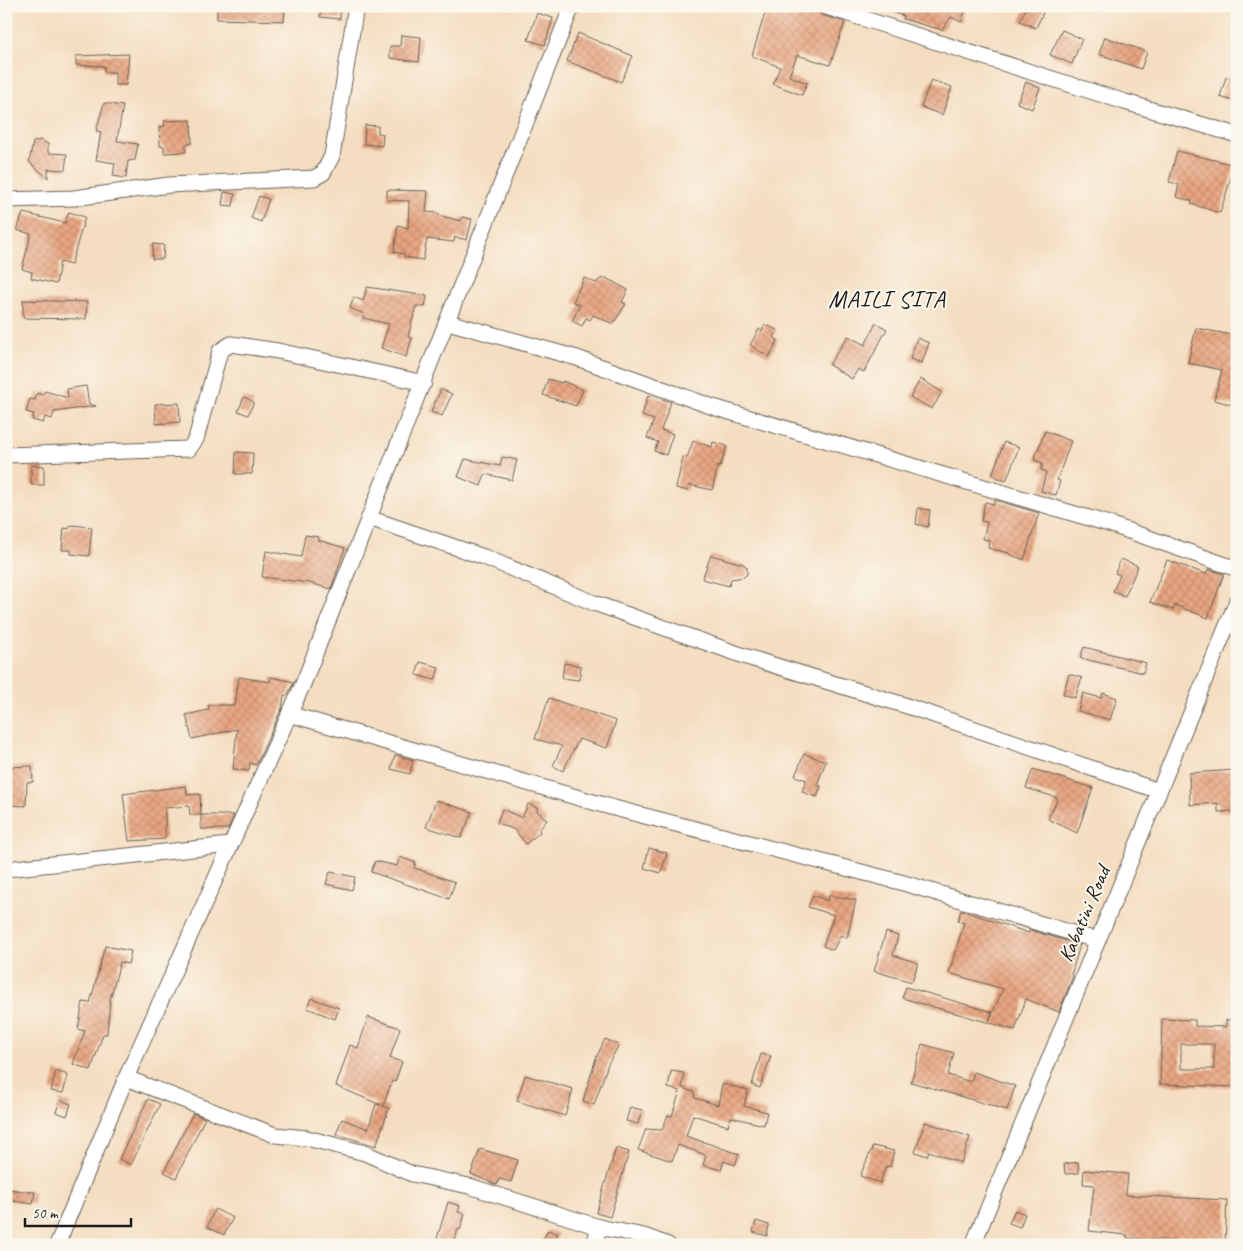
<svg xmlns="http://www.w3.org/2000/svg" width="1243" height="1251" font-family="Caveat,sans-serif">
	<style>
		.building { fill: url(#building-cross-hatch); fill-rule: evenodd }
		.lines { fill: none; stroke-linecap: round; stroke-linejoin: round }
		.minor-casing { stroke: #686055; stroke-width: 17 }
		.minor { stroke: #fff; stroke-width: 15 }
		.labels { text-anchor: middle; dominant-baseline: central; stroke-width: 4; stroke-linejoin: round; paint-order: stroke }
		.street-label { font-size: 21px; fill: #1c1c1c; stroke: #fbf7ec }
		.quarter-label { font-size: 24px; letter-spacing: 1px; fill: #1c1c1c; stroke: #fbf7ec }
	</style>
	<defs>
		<pattern id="building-cross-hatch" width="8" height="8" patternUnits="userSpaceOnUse" patternTransform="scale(1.25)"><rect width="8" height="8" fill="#e8a580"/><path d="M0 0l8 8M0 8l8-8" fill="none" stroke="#c68d6e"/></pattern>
	</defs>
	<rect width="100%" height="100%" fill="#fbf7ec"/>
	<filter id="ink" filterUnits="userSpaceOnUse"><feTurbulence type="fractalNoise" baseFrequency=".02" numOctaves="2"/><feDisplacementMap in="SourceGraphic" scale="10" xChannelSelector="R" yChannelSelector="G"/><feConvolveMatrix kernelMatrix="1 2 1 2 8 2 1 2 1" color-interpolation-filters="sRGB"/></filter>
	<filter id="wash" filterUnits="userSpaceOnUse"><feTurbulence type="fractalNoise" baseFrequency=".0096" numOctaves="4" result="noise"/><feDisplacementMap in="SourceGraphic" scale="20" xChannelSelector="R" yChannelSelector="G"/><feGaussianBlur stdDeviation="1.12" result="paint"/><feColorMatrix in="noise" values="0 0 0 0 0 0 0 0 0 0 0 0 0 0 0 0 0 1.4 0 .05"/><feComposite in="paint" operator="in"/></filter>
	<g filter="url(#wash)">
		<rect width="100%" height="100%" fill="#f4ddc0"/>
		<g id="blocks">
			<!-- building -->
			<g class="building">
				<polygon points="240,6 281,6 281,9 285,9 284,21 217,19 217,7"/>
				<polygon points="321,6 340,8 340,19 320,17"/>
				<polygon points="767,6 777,6 788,10 788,8 801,12 803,6 808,6 815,9 821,15 845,22 830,65 797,55 789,76 807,83 802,95 773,84 780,67 752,56"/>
				<polygon points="883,6 967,6 961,22 951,17 942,30 903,19 904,16 883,9"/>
				<polygon points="1027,6 1046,6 1036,28 1020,21"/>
				<polygon points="537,13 553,18 545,45 528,40"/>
				<polygon points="1062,30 1082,39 1072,64 1050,55"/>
				<polygon points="578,33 633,56 621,82 567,61"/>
				<polygon points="401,35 421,37 419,62 390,58 390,46 400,46"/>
				<polygon points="1105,37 1147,52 1141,69 1099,54"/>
				<polygon points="129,54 126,85 115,85 115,72 104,72 104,66 76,65 76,56"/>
				<polygon points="1226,77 1237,80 1233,101 1220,97"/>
				<polygon points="931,80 952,87 942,115 921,107"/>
				<polygon points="1026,82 1040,88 1032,109 1017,103"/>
				<polygon points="104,103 123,106 117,141 138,144 135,160 128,161 126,178 113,176 115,163 96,160 101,132 96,131"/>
				<polygon points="191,120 192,143 186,145 186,152 164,153 164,146 160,146 159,127 165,126 164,121"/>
				<polygon points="365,125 378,126 378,133 383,134 382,146 364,144"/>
				<polygon points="41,140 48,144 48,153 67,154 65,170 48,169 48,178 29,162 33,142"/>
				<polygon points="1177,151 1235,165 1220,213 1191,204 1192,201 1176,197 1179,184 1169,182"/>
				<polygon points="387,190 428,191 426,212 438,213 438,215 461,221 462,217 472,219 467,240 455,237 454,242 427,239 423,260 404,257 404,254 394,252 398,225 408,228 409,201 387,200"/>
				<polygon points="224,192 235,194 233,206 222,205"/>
				<polygon points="259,196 269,199 261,222 251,218"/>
				<polygon points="69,212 85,217 71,265 60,262 56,284 31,278 32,272 22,269 31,234 17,230 23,213 65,223"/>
				<polygon points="153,244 164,245 163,259 152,259"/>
				<polygon points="584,278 596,283 600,279 606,278 628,290 622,302 626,304 613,324 593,315 590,320 586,318 582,326 572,321 580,305 573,302"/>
				<polygon points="367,287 427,296 425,307 416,306 408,337 412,338 406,357 381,348 389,324 363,318 364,314 350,308 354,297 363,301"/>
				<polygon points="23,300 87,302 86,319 23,318"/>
				<polygon points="876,323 887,329 864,372 858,369 852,379 829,365 848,336 865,345"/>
				<polygon points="765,324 777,330 773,337 778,340 769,357 750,345 759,329 762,331"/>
				<polygon points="1196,328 1237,336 1237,406 1214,400 1222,370 1188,363"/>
				<polygon points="917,338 929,343 922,363 910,359"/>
				<polygon points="548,379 562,383 563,381 583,390 576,406 543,395"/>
				<polygon points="921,379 942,392 932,409 910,397"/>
				<polygon points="86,386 89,404 96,406 54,412 52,419 45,417 43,423 32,420 34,414 26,412 30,399 35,400 37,393 42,395 45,391 68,398 67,389"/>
				<polygon points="441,389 452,394 442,416 431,412"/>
				<polygon points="648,395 671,402 661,430 673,434 666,455 654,451 658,442 647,438 654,420 642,416"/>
				<polygon points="244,397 254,402 248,415 238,411"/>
				<polygon points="179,403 180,422 156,424 155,404"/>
				<polygon points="1045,431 1071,441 1057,480 1060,481 1056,495 1041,491 1046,472 1041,470 1043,463 1034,460"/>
				<polygon points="693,441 712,447 713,442 727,446 720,467 718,466 712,490 689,485 688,491 676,488 683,457 687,458"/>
				<polygon points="1004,442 1019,447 1006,481 992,475"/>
				<polygon points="236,452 253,453 252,474 235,474"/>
				<polygon points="502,457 517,460 512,480 485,474 481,486 458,477 465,459 500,466"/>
				<polygon points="31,465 44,466 44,485 31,485"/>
				<polygon points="995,500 1039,513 1024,560 1009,554 1009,553 988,548 989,540 983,539 987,522 981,521 985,502 994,504"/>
				<polygon points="918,508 930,510 928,527 916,524"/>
				<polygon points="71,525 92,527 89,556 71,554 71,550 62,550 64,528 69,529"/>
				<polygon points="305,535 319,537 318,540 345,548 331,589 310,583 262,577 266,551 301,557"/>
				<polygon points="711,555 743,564 747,567 747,574 744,577 731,579 729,586 702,579"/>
				<polygon points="1121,559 1138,566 1125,596 1113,591 1120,575 1115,573"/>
				<polygon points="1167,560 1206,574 1208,569 1224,574 1208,618 1175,605 1173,610 1150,602"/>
				<polygon points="1084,647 1146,663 1143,673 1080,658"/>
				<polygon points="420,662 439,667 435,680 416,675"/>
				<polygon points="564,663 581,666 579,680 562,678"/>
				<polygon points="1069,674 1082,678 1075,698 1063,694"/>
				<polygon points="239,677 270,682 271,677 294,682 287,696 284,695 282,708 256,765 250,763 249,771 233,769 237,729 192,739 186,715 208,710 209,705 235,705"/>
				<polygon points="1083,693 1101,698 1103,693 1117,698 1110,720 1078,711"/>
				<polygon points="549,698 616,721 607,748 579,739 563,771 553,766 562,746 535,739"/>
				<polygon points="804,754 826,761 817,785 821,786 817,797 802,792 806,780 795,776"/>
				<polygon points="395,755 413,760 410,774 391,769"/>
				<polygon points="32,766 33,782 27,782 26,806 6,805 6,767"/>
				<polygon points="1033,769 1093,788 1077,833 1048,819 1058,798 1026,788"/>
				<polygon points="1237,770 1235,811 1218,812 1218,803 1190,805 1189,773"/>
				<polygon points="186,786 187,795 200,794 201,815 190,815 189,806 165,808 165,839 129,841 123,794"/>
				<polygon points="436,800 472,812 461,838 426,827"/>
				<polygon points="528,804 538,808 537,811 547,820 539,830 540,832 526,844 515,830 497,823 502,809 522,818"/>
				<polygon points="201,815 234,815 228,829 201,829"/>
				<polygon points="649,848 667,853 661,873 644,868"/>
				<polygon points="400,857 416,863 414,868 455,882 449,899 371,872 375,861 397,866"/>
				<polygon points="330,872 355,877 352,890 326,884"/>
				<polygon points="813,895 828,901 829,895 856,900 847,938 841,935 833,950 823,946 834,915 808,907"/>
				<polygon points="961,910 1029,933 1030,930 1080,945 1071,975 1073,976 1059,1012 1026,999 1015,1030 902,998 906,987 992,1012 989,1021 1003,989 949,973 964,923 958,921"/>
				<polygon points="886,932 898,936 893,955 918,963 912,982 874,971"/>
				<polygon points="105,946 131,951 128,964 120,962 110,1000 107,1034 103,1034 91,1070 73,1064 85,1031 78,1029 83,1002 90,1003"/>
				<polygon points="311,998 339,1008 335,1019 307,1008"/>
				<polygon points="368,1017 400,1028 390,1058 402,1062 395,1082 392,1081 383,1106 389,1108 376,1146 336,1134 342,1119 368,1129 376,1104 381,1105 336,1086 350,1045 358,1048"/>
				<path d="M 1162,1019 L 1195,1020 L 1195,1026 L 1226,1027 L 1226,1020 L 1237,1020 L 1237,1087 L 1160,1084 ZM 1181,1044 L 1214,1044 L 1214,1069 L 1181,1069 Z"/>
				<polygon points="605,1039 619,1045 608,1064 594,1105 583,1101 596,1058"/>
				<polygon points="922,1044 954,1053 948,1075 971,1082 974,1072 1015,1086 1007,1110 911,1082"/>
				<polygon points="761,1054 771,1056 760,1088 752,1085"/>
				<polygon points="56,1071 68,1075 63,1093 51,1091"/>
				<polygon points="671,1071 684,1073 682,1088 694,1092 695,1098 718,1105 722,1084 748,1090 744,1106 767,1112 764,1125 731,1117 728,1126 693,1115 686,1136 739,1154 735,1165 724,1161 721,1170 703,1165 706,1155 678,1145 672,1161 638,1150 646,1129 662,1130 668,1115 672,1116 680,1091 668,1088"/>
				<polygon points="525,1075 573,1089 565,1116 517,1101"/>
				<polygon points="148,1099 160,1104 131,1165 119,1159"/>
				<polygon points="60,1100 71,1104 67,1116 56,1112"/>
				<polygon points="630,1107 642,1110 638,1124 626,1121"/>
				<polygon points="193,1113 205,1118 176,1178 164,1172"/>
				<polygon points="925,1122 970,1137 961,1163 929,1151 927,1156 915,1152"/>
				<polygon points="873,1146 894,1151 890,1167 886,1166 880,1183 860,1176"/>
				<polygon points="616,1148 629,1152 610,1217 596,1213"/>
				<polygon points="480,1149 518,1160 511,1182 499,1179 497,1185 471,1174"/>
				<polygon points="1078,1162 1079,1173 1065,1174 1064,1164"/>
				<polygon points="1084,1170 1128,1174 1126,1195 1227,1200 1225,1244 1127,1238 1127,1235 1089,1231 1094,1185 1083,1184"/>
				<polygon points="6,1189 35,1192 33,1204 6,1200"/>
				<polygon points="448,1202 460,1206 458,1212 465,1214 460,1230 458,1229 453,1245 435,1245"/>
				<polygon points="215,1209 233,1218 224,1235 207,1227"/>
				<polygon points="1015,1210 1025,1214 1020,1227 1009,1223"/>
				<polygon points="756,1221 769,1225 767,1236 753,1232"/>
				<polygon points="548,1230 558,1234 553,1245 540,1245"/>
			</g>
		</g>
	</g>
	<g filter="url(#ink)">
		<use href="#blocks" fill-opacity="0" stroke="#686055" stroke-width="1"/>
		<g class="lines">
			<defs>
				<g id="minor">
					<polyline points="824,6 1125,102 1237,135"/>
					<polyline points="6,200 74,198 169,185 314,178 323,173 332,156 356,6"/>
					<polyline points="448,322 577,358 713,407 1109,524 1237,569"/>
					<polyline points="6,455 189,449 196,439 220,351 231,344 278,351 424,383"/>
					<polyline points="369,518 484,557 594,603 747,657 904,705 1159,791"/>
					<polyline points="289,714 614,808 900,882 1096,940"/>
					<polyline points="6,869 230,845"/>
					<polyline points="126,1078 275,1135 307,1138 365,1153 412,1174 469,1186 599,1227 644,1236 668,1245"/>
					<polyline points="57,1245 126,1078 303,684 572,6"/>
					<polyline points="594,1245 599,1227"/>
					<polyline points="973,1245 1237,601"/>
				</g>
			</defs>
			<!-- minor casing -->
			<use href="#minor" class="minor-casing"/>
			<!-- minor -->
			<use href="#minor" class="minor"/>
		</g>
	</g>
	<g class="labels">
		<!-- street labels -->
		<g class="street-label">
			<text transform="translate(1084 914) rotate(-67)">Kabatini Road</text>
		</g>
		<!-- quarter labels -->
		<g class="quarter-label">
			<text x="887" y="299">MAILI SITA</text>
		</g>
	</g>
	<!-- margin -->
	<rect width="1243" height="1251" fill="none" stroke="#fbf7ec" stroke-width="25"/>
	<!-- scale -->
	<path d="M25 1218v8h106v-8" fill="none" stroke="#1c1c1c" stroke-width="2.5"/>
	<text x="32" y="1218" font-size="15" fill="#1c1c1c" stroke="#fbf7ec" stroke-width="4" paint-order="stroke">50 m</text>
</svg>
